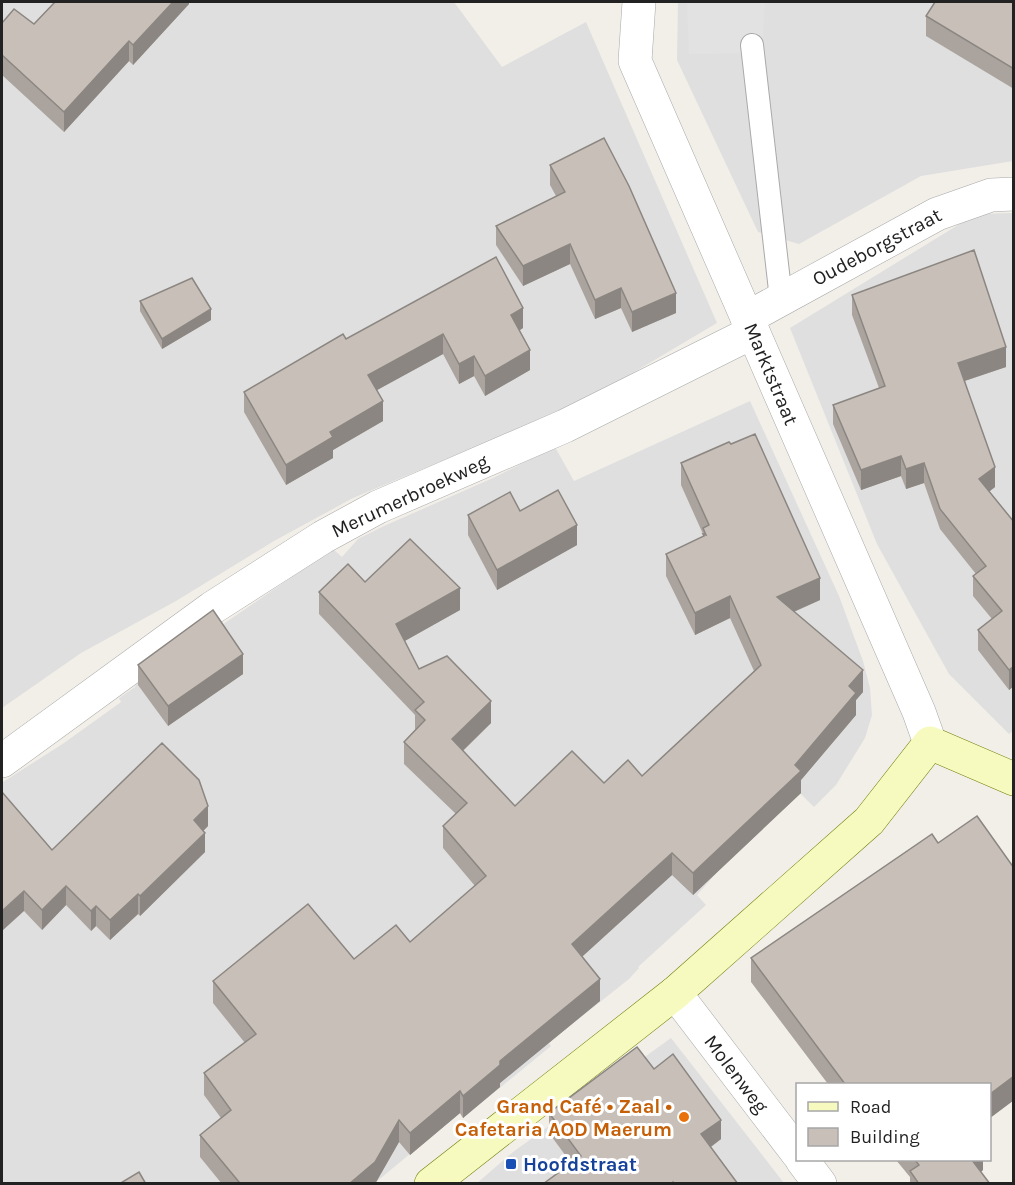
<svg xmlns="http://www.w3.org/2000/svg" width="1015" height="1185" font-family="Karla,sans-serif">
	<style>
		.residential { fill: #e0dfdf }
		.parking { fill: #e2e2e2 }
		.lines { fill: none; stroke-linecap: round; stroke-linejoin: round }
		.lane-casing { stroke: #a9a9a9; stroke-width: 24 }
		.street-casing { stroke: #a9a9a9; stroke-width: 34 }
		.secondary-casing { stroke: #707d05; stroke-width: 34 }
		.lane { stroke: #fff; stroke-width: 22 }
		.street { stroke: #fff; stroke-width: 33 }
		.secondary { stroke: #f7fabf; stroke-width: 33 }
		.wall { fill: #aba49e }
		.shaded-wall { fill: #8b8681 }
		.building { fill: #c7bfb8; stroke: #8b8681; stroke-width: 1.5 }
		.food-dot { fill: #e8710a; stroke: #fff; stroke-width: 2 }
		.transit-dot { fill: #1a4fb4; stroke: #fff; stroke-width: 2 }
		.labels { text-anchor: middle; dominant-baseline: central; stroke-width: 6; stroke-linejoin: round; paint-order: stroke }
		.street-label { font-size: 20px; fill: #222; stroke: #fff }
		.food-label { font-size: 20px; font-weight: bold; fill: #c56008; stroke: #fff; text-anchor: end }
		.transit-label { font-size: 20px; font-weight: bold; fill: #164399; stroke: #fff; text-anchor: start }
	</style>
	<rect width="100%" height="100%" fill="#f2efe9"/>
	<!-- residential -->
	<g class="residential">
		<polygon points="2,2 454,2 502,67 586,22 717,323 587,400 353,498 274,541 176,601 81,653 2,708"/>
		<polygon points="678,2 1013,2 1013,161 921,176 799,244 758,232 677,60"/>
		<polygon points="1013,213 1014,730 1009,734 949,674 877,544 790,328 976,214"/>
		<polygon points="750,401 839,596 863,661 870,688 872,715 865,738 836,785 814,807 800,793 719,870 697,895 706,905 638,967 639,968 629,979 551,1041 549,1043 551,1046 463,1118 459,1113 375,1183 2,1183 2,781 3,782 64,743 121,702 119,698 135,687 137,683 333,549 342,557 358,539 384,526 493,478 555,447 574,481"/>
		<polygon points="671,1038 784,1183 476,1184 513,1152"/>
	</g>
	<!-- parking -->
	<polygon class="parking" points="687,2 765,2 762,53 689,54"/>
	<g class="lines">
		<defs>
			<polyline id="lane" points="752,45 781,299"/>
			<g id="street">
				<polyline points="639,2 635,61 919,712 930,743"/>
				<polyline points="747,318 937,214 991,195 1014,194"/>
				<polyline points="2,761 212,608 323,537 378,507 565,426 753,332"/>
				<polyline points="675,993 798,1154"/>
				<polyline points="802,1160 820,1184"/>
			</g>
			<polyline id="secondary" points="431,1184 675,993 869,821 930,743 1014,779"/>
		</defs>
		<!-- lane casing -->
		<use href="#lane" class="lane-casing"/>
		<!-- street casing -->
		<use href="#street" class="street-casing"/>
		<!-- secondary casing -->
		<use href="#secondary" class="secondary-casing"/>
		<!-- lane -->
		<use href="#lane" class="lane"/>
		<!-- street -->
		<use href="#street" class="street"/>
		<!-- secondary -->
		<use href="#secondary" class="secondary"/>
	</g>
	<!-- wall -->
	<g class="wall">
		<polygon points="189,2 189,4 133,65 129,61 64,132 2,75 2,23 34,24"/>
		<polygon points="1014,2 1014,89 926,36 926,16"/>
		<polygon points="550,165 676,313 632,332 621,308 595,319 570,264 523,286 496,245 496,226 556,196 550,185"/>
		<polygon points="852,295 1006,367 965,381 995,487 989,492 1014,522 1014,686 1009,690 978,650 978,630 992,619 973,596 973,576 976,574 940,529 924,483 906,489 901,476 861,490 833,424 833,405 879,388 852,315"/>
		<polygon points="140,301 211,320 162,349 140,311"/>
		<polygon points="523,328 519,331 530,370 485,396 474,376 459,384 443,354 377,390 383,421 333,450 333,458 286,485 244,412 244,392 346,339"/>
		<polygon points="681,463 820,600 794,612 863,692 856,700 856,715 801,780 801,793 693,895 672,875 582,956 600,1001 500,1083 500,1087 463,1118 460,1113 410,1155 399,1142 375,1184 222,1184 200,1157 200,1135 221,1118 204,1095 204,1073 245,1043 213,1003 213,981 354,959 410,942 475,886 443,848 443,826 456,814 404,764 404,742 415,730 415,715 319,614 319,592 365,582 460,610 404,641 419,669 491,723 463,751 515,806 604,783 642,776 754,671 730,618 695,635 666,576 666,554 703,537 703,534 681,485"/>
		<polygon points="520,511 577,545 497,590 468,535 468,515"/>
		<polygon points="138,665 243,674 168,726 138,685"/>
		<polygon points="2,792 52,850 208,826 203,831 205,852 140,916 138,914 110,940 96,926 91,931 66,905 42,930 24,911"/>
		<polygon points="938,843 1014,868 1014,1100 990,1118 990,1084 828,1084 751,982 751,958"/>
		<polygon points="654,1069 721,1139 711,1147 738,1184 543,1184 571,1163 549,1133 549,1113"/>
		<polygon points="896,1160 983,1160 983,1170 981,1172 991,1184 910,1184 910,1177"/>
	</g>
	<!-- shaded-wall -->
	<g class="shaded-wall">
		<polygon points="173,2 189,2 189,4 133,65 133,45"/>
		<polygon points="129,41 129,61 64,132 64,112"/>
		<polygon points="570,244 570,264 523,286 523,266"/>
		<polygon points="621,288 621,308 595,319 595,300"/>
		<polygon points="676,293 676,313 632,332 632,312"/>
		<polygon points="523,308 523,328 511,335 511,315"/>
		<polygon points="211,309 211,320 162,349 162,339"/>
		<polygon points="443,334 443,354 368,395 368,375"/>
		<polygon points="1006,347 1006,367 958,383 958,363"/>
		<polygon points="530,350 530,370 485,396 485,376"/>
		<polygon points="474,356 474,376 459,384 459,364"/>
		<polygon points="383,401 383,421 333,450 333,458 286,485 286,465 330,432"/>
		<polygon points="901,456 901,476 861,490 861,470"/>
		<polygon points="924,463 924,483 906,489 906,469"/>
		<polygon points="995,467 995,487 979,499 979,479"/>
		<polygon points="577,525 577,545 497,590 497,570"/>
		<polygon points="820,578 820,600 777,619 777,597"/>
		<polygon points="460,588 460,610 396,646 396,624"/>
		<polygon points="730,596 730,618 695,635 695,613"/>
		<polygon points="243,654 243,674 168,726 168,706"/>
		<polygon points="1014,666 1014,686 1009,690 1009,670"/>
		<polygon points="863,670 863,692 856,700 856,715 801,780 801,793 693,895 693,873 795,765 849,686"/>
		<polygon points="491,701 491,723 452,761 452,739"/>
		<polygon points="208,806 208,826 194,840 194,820"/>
		<polygon points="205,833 205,852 140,916 140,896"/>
		<polygon points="672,853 672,875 572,966 572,944"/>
		<polygon points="66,886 66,905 42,930 42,910"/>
		<polygon points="24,891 24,911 2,931 2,911"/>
		<polygon points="138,894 138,914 110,940 110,920"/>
		<polygon points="96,906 96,926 91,931 91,911"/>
		<polygon points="600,979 600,1001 500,1083 500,1087 463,1118 463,1096 500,1061"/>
		<polygon points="1014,1076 1014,1100 990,1118 990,1094"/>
		<polygon points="460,1091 460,1113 410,1155 410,1133"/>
		<polygon points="399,1120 399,1142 375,1184 349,1184"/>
		<polygon points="721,1120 721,1139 701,1154 701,1134"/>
		<polygon points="970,1160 983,1160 983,1170 970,1181"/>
	</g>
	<!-- building -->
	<g class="building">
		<polygon points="55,2 173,2 133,45 129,41 64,112 2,55 2,23 14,9 34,24"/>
		<polygon points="935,2 1014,2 1014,69 926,16"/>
		<polygon points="604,138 629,186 676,293 632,312 621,288 595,300 570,244 523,266 496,226 565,192 550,165"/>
		<polygon points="974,250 1006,347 958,363 995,467 979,479 1014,522 1014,666 1009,670 978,630 1002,611 973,576 986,566 940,509 924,463 906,469 901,456 861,470 833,405 885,386 852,295"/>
		<polygon points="496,257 523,308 511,315 530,350 485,376 474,356 459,364 443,334 368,375 383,401 330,432 333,437 286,465 244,392 343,334 346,339"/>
		<polygon points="192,278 211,309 162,339 140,301"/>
		<polygon points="755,434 820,578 777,597 863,670 849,686 856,693 795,765 801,771 693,873 672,853 572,944 600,979 500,1061 500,1065 463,1096 460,1091 410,1133 399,1120 375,1162 349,1184 237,1184 239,1182 200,1135 231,1110 204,1073 256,1034 213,981 308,904 354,959 396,925 410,942 486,876 443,826 467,803 404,742 425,720 415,710 424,702 319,592 348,564 365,582 410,539 460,588 396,624 419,669 447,656 491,701 452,739 515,806 572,751 604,783 628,760 642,776 761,665 730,596 695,613 666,554 704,536 703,534 706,535 703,528 709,525 681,463 729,442 731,444"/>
		<polygon points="558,490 577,525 497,570 468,515 510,492 520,511"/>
		<polygon points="213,610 243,654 168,706 138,665"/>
		<polygon points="162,743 199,780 208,806 194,820 205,833 140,896 138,894 110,920 96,906 91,911 66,886 42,910 24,891 2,911 2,792 52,850"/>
		<polygon points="977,816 1014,868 1014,1076 990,1094 990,1084 845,1084 751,958 932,834 938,843"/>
		<polygon points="637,1047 654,1069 673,1054 721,1120 701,1134 738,1184 674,1184 673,1182 671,1184 543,1184 581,1156 549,1113"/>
		<polygon points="915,1160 972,1160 990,1184 919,1184 910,1171 919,1165"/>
		<polygon points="139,1172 146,1184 119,1184"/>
	</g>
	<!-- markers -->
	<circle class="food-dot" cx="684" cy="1117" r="6"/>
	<rect class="transit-dot" x="505" y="1158" width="12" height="12" rx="3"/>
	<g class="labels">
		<!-- street labels -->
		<g class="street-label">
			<text transform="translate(877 247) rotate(-28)">Oudeborgstraat</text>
			<text transform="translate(771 374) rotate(67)">Marktstraat</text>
			<text transform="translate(410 496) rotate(-25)">Merumerbroekweg</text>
			<text transform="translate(736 1074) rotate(53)">Molenweg</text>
		</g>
		<!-- food labels -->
		<g class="food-label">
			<text x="672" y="1106">Grand Café • Zaal •<tspan x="672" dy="23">Cafetaria AOD Maerum</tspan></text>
		</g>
		<!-- transit labels -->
		<g class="transit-label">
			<text x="523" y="1164">Hoofdstraat</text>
		</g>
	</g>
	<!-- border -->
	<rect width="1015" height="1185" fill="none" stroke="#222222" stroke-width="6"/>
	<!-- legend -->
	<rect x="796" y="1083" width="195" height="78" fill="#ffffff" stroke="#a7a7a7" stroke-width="1.5"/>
	<rect x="808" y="1102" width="30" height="9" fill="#f7fabf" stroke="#a7a7a7" stroke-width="1.5"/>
	<text x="850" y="1113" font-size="18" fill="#222222">Road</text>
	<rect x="808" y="1128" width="30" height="18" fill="#c7bfb8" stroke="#a7a7a7" stroke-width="1.5"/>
	<text x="850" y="1143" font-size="18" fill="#222222">Building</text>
</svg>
